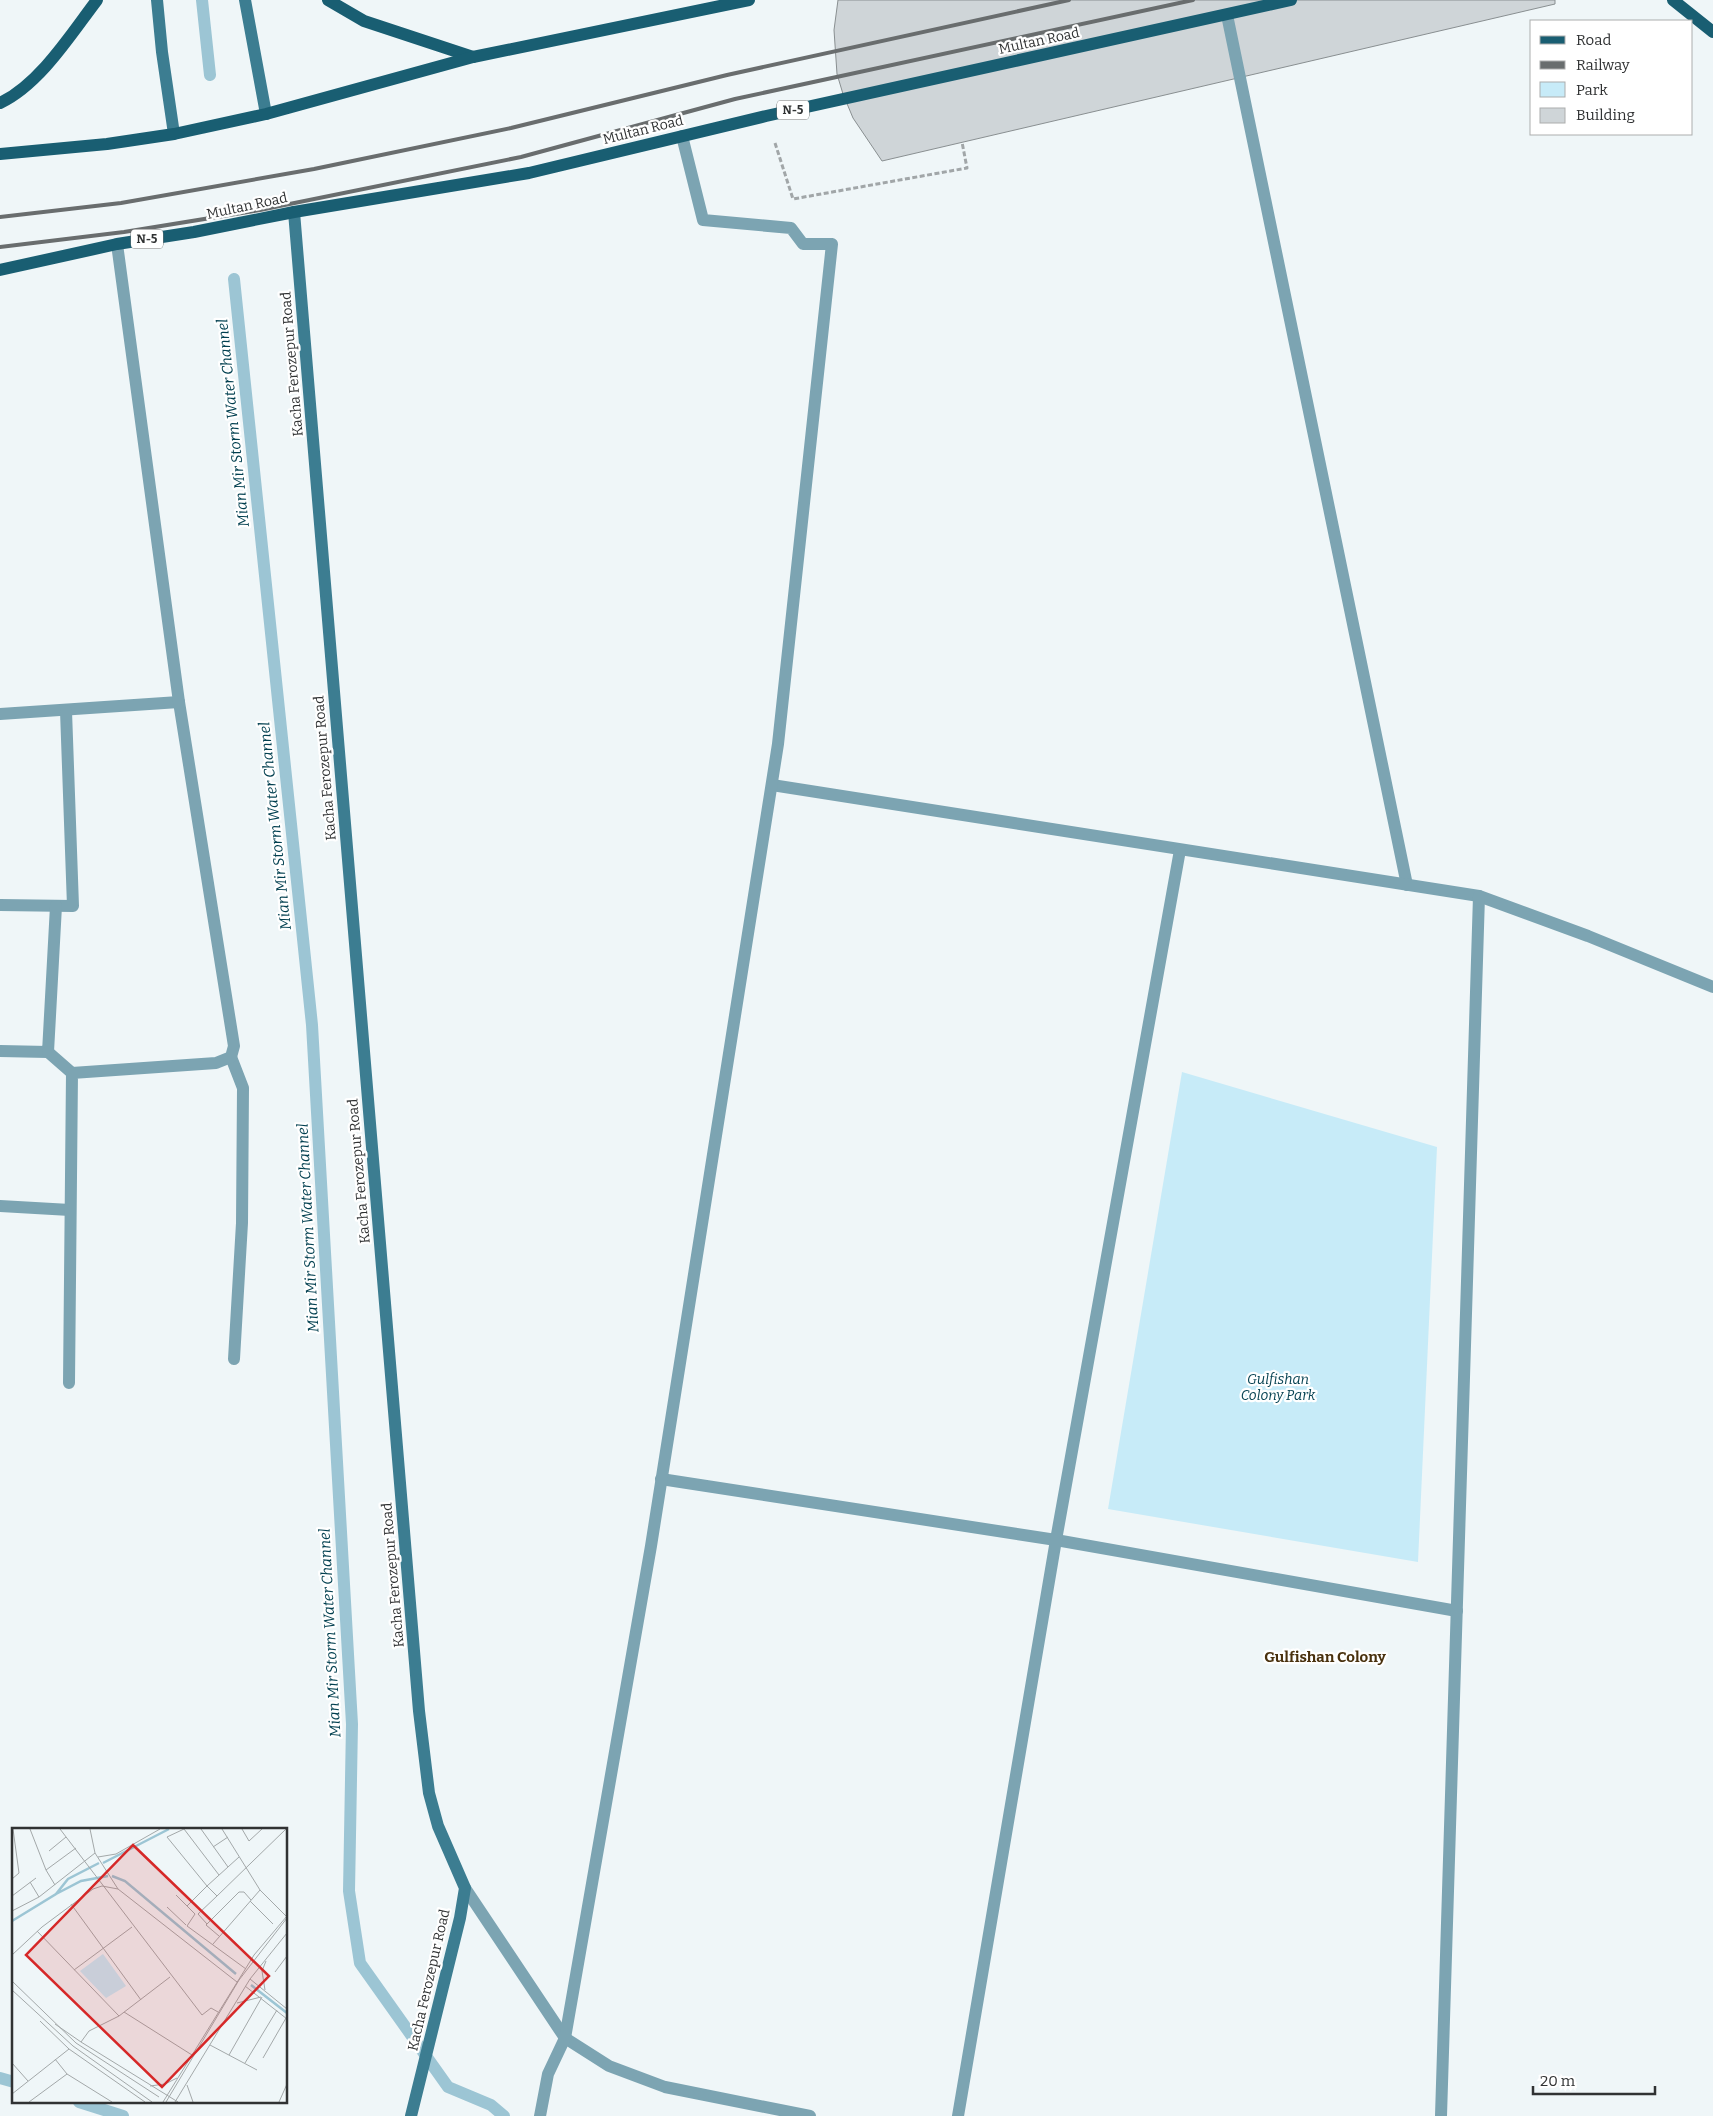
<svg xmlns="http://www.w3.org/2000/svg" width="1713" height="2116" font-family="Bitter,serif">
	<style>
		.green { fill: #c7ebf8 }
		.lines { fill: none; stroke-linecap: round; stroke-linejoin: round }
		.stream { stroke: #9cc5d4; stroke-width: 12 }
		.building { fill: #cfd5d8; stroke: #898f91 }
		.path { stroke: #a1a6a8; stroke-width: 3; stroke-dasharray: 5 2.5; stroke-linecap: butt }
		.street { stroke: #7ca4b2; stroke-width: 12 }
		.secondary { stroke: #3c7d91; stroke-width: 12 }
		.primary { stroke: #195e72; stroke-width: 12 }
		.rail { stroke: #696d6e; stroke-width: 4 }
		.labels { text-anchor: middle; dominant-baseline: central; stroke-width: 4.5; stroke-linejoin: round; paint-order: stroke }
		.shield { fill: #fff; stroke: #6e7070; stroke-width: 1 }
		.shield-label { font-size: 12px; font-weight: bold; fill: #303233 }
		.street-label { font-size: 14px; fill: #303233; stroke: #fff }
		.park-label { font-size: 14px; font-style: italic; fill: #074353; stroke: #fff }
		.water-label { font-size: 15px; font-style: italic; fill: #013f4f; stroke: #fff }
		.neighbourhood-label { font-size: 15px; font-weight: bold; fill: #49310e; stroke: #fff }
		.inset-river { fill: none; stroke: #9cc5d4; stroke-width: 2.5 }
		.inset-road { fill: none; stroke: #a3a8a9; stroke-width: 1 }
		.view { fill: #d62828; fill-opacity: 0.15; stroke: #d62828; stroke-width: 2.5 }
		.inset-edge { fill: none; stroke: #303233; stroke-width: 2.5 }
	</style>
	<rect width="100%" height="100%" fill="#eff6f8"/>
	<!-- green -->
	<polygon class="green" points="1182,1072 1437,1147 1418,1562 1108,1509"/>
	<g class="lines">
		<!-- stream -->
		<g class="stream">
			<polyline points="202,0 210,75"/>
			<polyline points="234,279 312,1025 352,1724 349,1891 360,1963 448,2087 491,2105 504,2116"/>
			<polyline points="0,2078 14,2082"/>
			<polyline points="79,2102 123,2116"/>
		</g>
	</g>
	<!-- building -->
	<polygon class="building" points="838,0 1555,0 1555,4 882,161 853,118 843,94 837,74 834,30"/>
	<g class="lines">
		<!-- path -->
		<polyline class="path" points="775,143 793,199 967,168 962,142"/>
		<!-- street -->
		<g class="street">
			<polyline points="1227,15 1407,885"/>
			<polyline points="0,714 179,702"/>
			<polyline points="772,785 1479,896 1588,936 1713,987"/>
			<polyline points="0,905 73,906 66,711"/>
			<polyline points="0,1051 48,1052 56,906"/>
			<polyline points="48,1052 72,1073"/>
			<polyline points="231,1057 243,1088 242,1223 234,1359"/>
			<polyline points="0,1206 70,1210"/>
			<polyline points="69,1383 72,1073 216,1063 231,1057 234,1046 179,702 117,244"/>
			<polyline points="661,1479 1056,1540 1457,1611"/>
			<polyline points="465,1888 565,2038 609,2066 665,2087 810,2116"/>
			<polyline points="540,2116 548,2074 565,2038 651,1546 778,744 832,244 803,244 791,228 703,220 682,136"/>
			<polyline points="958,2116 1056,1540 1180,850"/>
			<polyline points="1441,2116 1479,896"/>
		</g>
		<!-- secondary -->
		<g class="secondary">
			<polyline points="157,0 162,52 174,134"/>
			<polyline points="245,0 266,114"/>
			<polyline points="294,212 419,1711 429,1793 438,1826 465,1888 460,1918 411,2116"/>
		</g>
		<!-- primary -->
		<g class="primary">
			<polyline points="328,0 364,21 473,57"/>
			<polyline points="1673,0 1713,32"/>
			<path d="M 0,103 C 40,84 71,34 97,0"/>
			<polyline points="0,154 107,144 174,134 266,114 473,57 749,0"/>
			<polyline points="0,270 117,244 194,232 294,212 529,173 766,116 1291,0"/>
		</g>
		<!-- rail -->
		<g class="rail">
			<polyline points="0,217 121,203 314,169 511,128 727,75 1069,0"/>
			<polyline points="0,247 124,232 260,210 521,157 735,99 1193,0"/>
		</g>
	</g>
	<g class="labels">
		<!-- shield labels -->
		<g class="shield">
			<rect x="777" y="100.5" width="32" height="19" rx="4"/>
			<rect x="131" y="229.5" width="32" height="19" rx="4"/>
		</g>
		<g class="shield-label">
			<text x="793" y="110">N-5</text>
			<text x="147" y="239">N-5</text>
		</g>
		<!-- street labels -->
		<g class="street-label">
			<text transform="translate(1039 41) rotate(-12)">Multan Road</text>
			<text transform="translate(643 130) rotate(-14)">Multan Road</text>
			<text transform="translate(247 206) rotate(-12)">Multan Road</text>
			<text transform="translate(292 364) rotate(-95)">Kacha Ferozepur Road</text>
			<text transform="translate(325 768) rotate(-95)">Kacha Ferozepur Road</text>
			<text transform="translate(359 1171) rotate(-95)">Kacha Ferozepur Road</text>
			<text transform="translate(393 1575) rotate(-95)">Kacha Ferozepur Road</text>
			<text transform="translate(429 1980) rotate(-77)">Kacha Ferozepur Road</text>
		</g>
		<!-- park labels -->
		<g class="park-label">
			<text x="1278" y="1379">Gulfishan<tspan x="1278" dy="16">Colony Park</tspan></text>
		</g>
		<!-- water labels -->
		<g class="water-label">
			<text transform="translate(233 423) rotate(-96)">Mian Mir Storm Water Channel</text>
			<text transform="translate(275 826) rotate(-96)">Mian Mir Storm Water Channel</text>
			<text transform="translate(308 1228) rotate(-93)">Mian Mir Storm Water Channel</text>
			<text transform="translate(330 1633) rotate(-93)">Mian Mir Storm Water Channel</text>
		</g>
		<!-- neighbourhood labels -->
		<g class="neighbourhood-label">
			<text x="1325" y="1657">Gulfishan Colony</text>
		</g>
	</g>
	<!-- overview -->
	<g transform="translate(12 1828)">
		<rect width="275" height="275" fill="#eff6f8"/>
		<path d="M 91,126 L 114,158 L 94,170 L 68,143 Z" fill="#c7ebf8"/>
		<path class="inset-river" d="M 91,35 L 157,1M 100,48 L 113,53 L 224,146M 44,66 L 69,53 L 96,48M 0,93 L 44,66 L 56,51 L 87,35M 239,157 L 275,185"/>
		<path class="inset-road" d="M 18,1 L 34,42 L 43,57M 48,1 L 190,187 L 199,180 L 206,184M 78,1 L 83,25 L 106,61 L 225,154M 172,1 L 155,9 L 195,58 L 175,78M 172,1 L 207,47M 189,1 L 216,39M 210,1 L 248,62 L 275,89M 230,1 L 237,13 L 250,1M 201,19 L 216,9M 37,23 L 54,9M 86,29 L 104,26 L 148,1M 227,29 L 195,58 L 205,68 L 274,1M 34,42 L 64,20M 0,51 L 7,45 L 1,1M 18,54 L 27,69M 164,67 L 183,86 L 175,98 L 234,141M 0,68 L 24,50M 238,73 L 261,96M 59,76 L 129,172M 155,79 L 174,97M 0,83 L 27,69 L 83,25M 195,96 L 186,86 L 205,68M 25,103 L 107,188M 207,108 L 194,97 L 227,64 L 232,64 L 239,72M 201,116 L 248,62M 0,127 L 30,99 L 81,61 L 90,58 L 106,61M 62,142 L 120,99M 263,144 L 275,128M 158,149 L 107,188 L 77,203 L 69,214 L 166,274M 238,151 L 275,181M 0,153 L 64,215 L 147,269M 233,158 L 275,191M 0,162 L 61,218 L 140,274M 253,162 L 250,143 L 254,133M 225,175 L 249,169M 112,184 L 180,227M 28,193 L 57,221M 43,196 L 69,214M 198,217 L 245,242M 217,227 L 250,169M 251,230 L 274,190M 43,231 L 55,246M 0,235 L 16,253M 233,235 L 265,182M 175,257 L 181,274M 138,258 L 153,256 L 165,250M 0,266 L 57,221 L 133,274M 17,274 L 55,246 L 100,274M 151,274 L 242,127 L 275,88M 154,274 L 227,152 L 275,90M 163,274 L 238,151 L 275,105M 267,274 L 275,256"/>
		<path class="view" d="M 121,17 L 257,148 L 150,259 L 14,127 Z"/>
		<rect width="275" height="275" class="inset-edge"/>
	</g>
	<!-- legend -->
	<rect x="1530" y="20" width="162" height="115" fill="#ffffff" stroke="#acadad"/>
	<rect x="1540" y="36" width="25" height="8" fill="#195e72" stroke="#acadad"/>
	<text x="1576" y="45" font-size="15" fill="#303233">Road</text>
	<rect x="1540" y="61" width="25" height="8" fill="#696d6e" stroke="#acadad"/>
	<text x="1576" y="70" font-size="15" fill="#303233">Railway</text>
	<rect x="1540" y="82" width="25" height="15" fill="#c7ebf8" stroke="#acadad"/>
	<text x="1576" y="95" font-size="15" fill="#303233">Park</text>
	<rect x="1540" y="108" width="25" height="15" fill="#cfd5d8" stroke="#acadad"/>
	<text x="1576" y="120" font-size="15" fill="#303233">Building</text>
	<!-- scale -->
	<path d="M1533 2086v8h122v-8" fill="none" stroke="#303233" stroke-width="2.5"/>
	<text x="1540" y="2086" font-size="15" fill="#303233" stroke="#ffffff" stroke-width="4" paint-order="stroke">20 m</text>
</svg>
